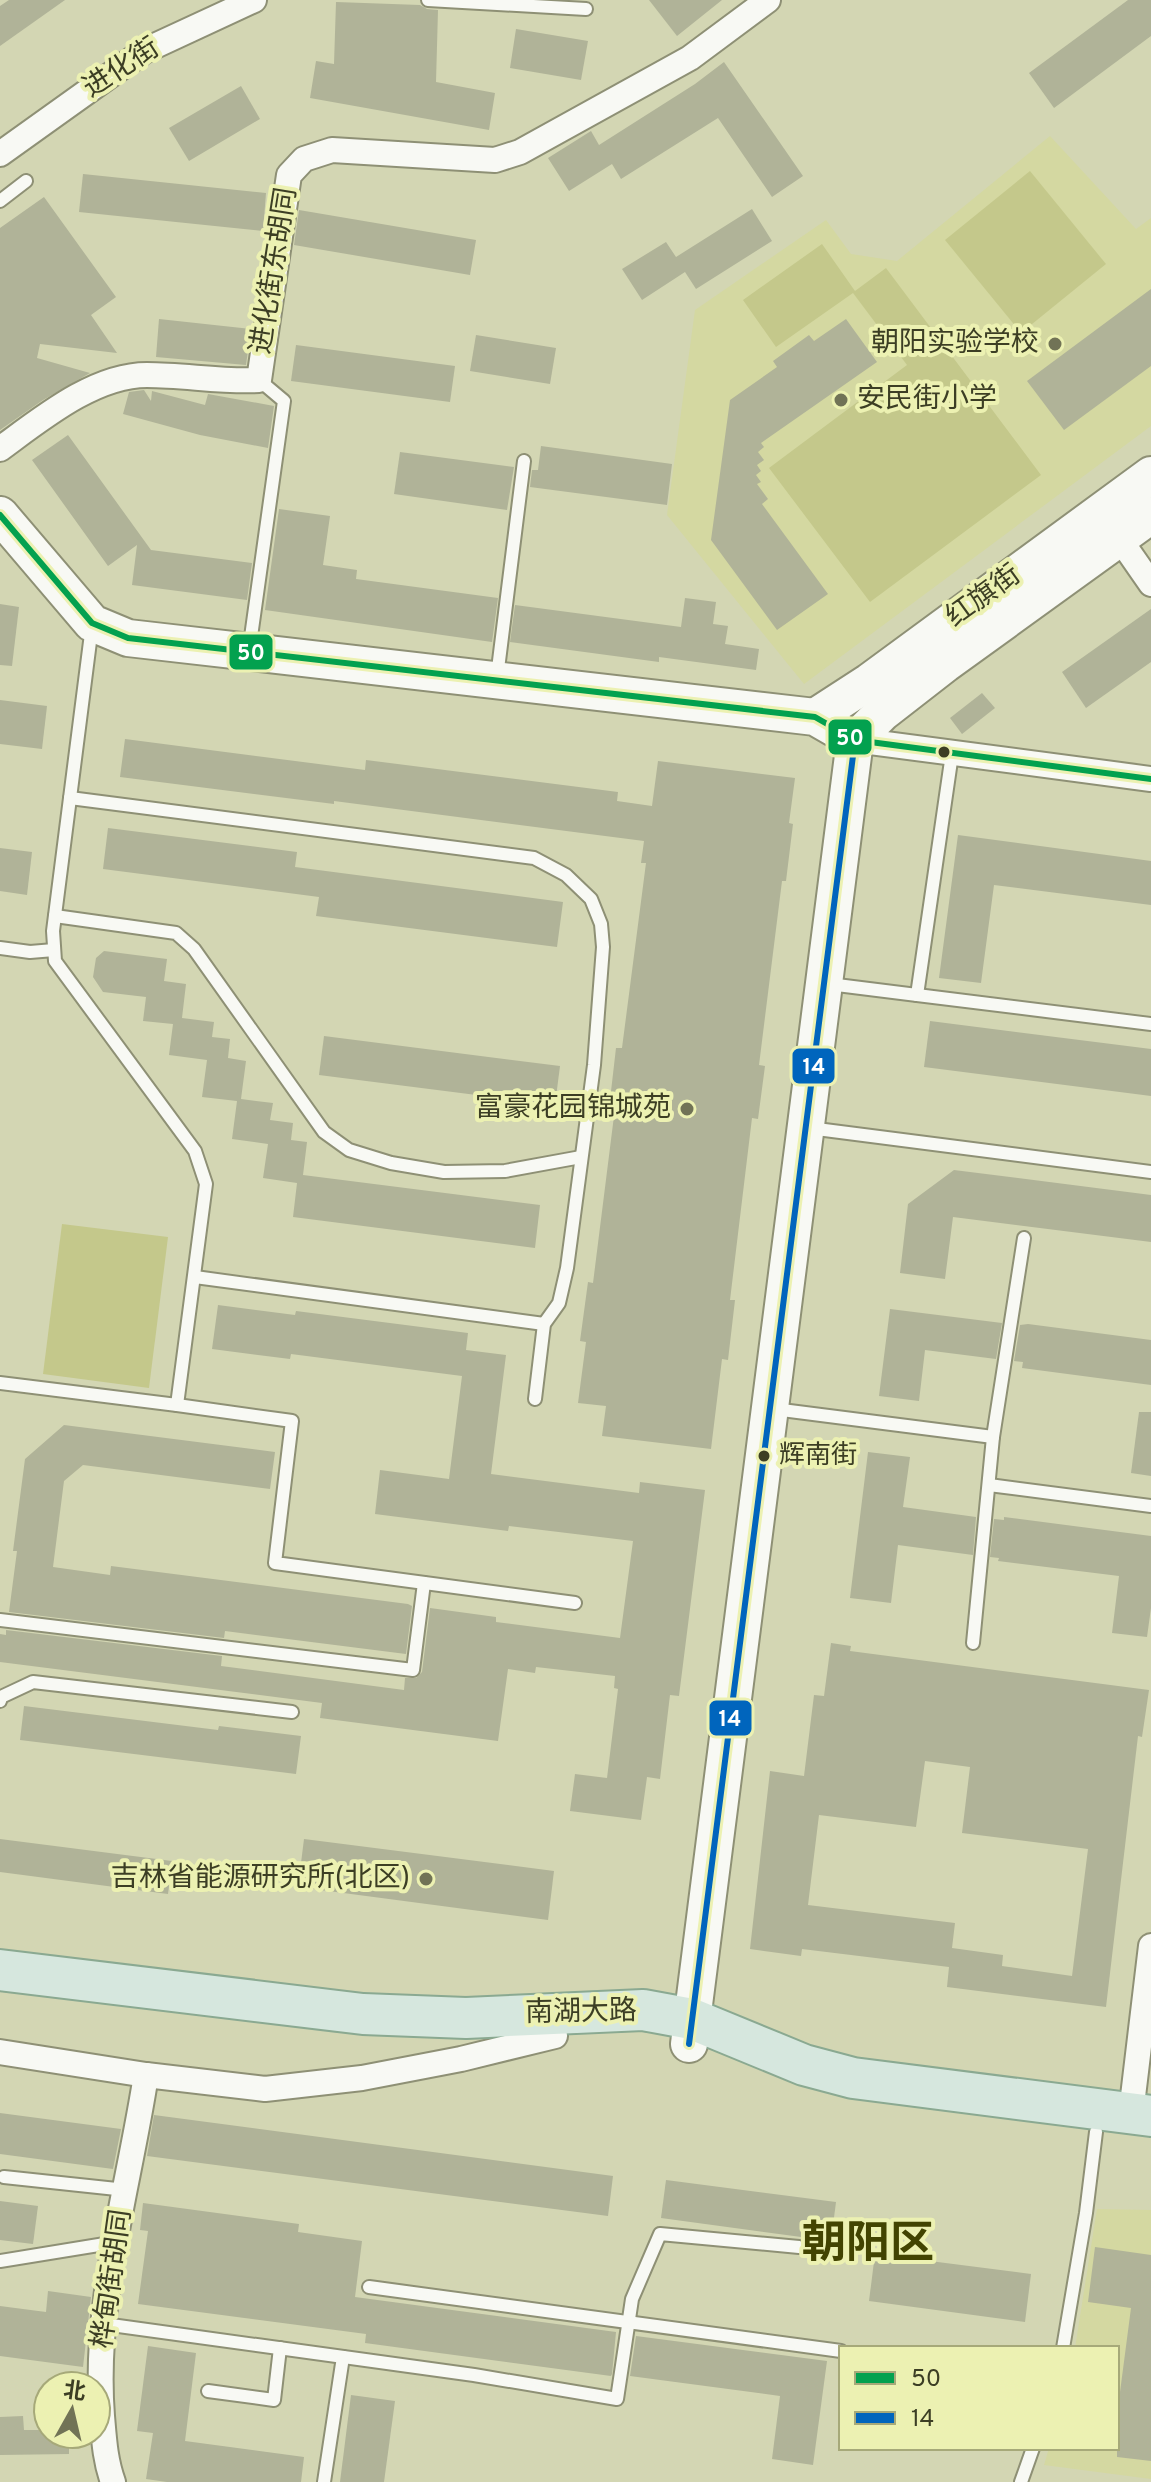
<svg xmlns="http://www.w3.org/2000/svg" width="1151" height="2482" font-family="Overpass,'Noto Sans SC',sans-serif">
	<style>
		.built { fill: #d4d8a1 }
		.green { fill: #c4c88b }
		.building { fill: #b0b398; fill-rule: evenodd }
		.lines { fill: none; stroke-linecap: round; stroke-linejoin: round }
		.lane-casing { stroke: #8e9075; stroke-width: 16 }
		.street-casing { stroke: #8e9075; stroke-width: 28 }
		.secondary-casing { stroke: #8e9075; stroke-width: 40 }
		.primary-casing { stroke: #8aa991; stroke-width: 44 }
		.lane { stroke: #f8f9f4; stroke-width: 12 }
		.street { stroke: #f8f9f4; stroke-width: 24 }
		.secondary { stroke: #f8f9f4; stroke-width: 36 }
		.primary { stroke: #d6e7de; stroke-width: 40 }
		.bus-1-casing { stroke: #ecf1b2; stroke-width: 12 }
		.bus-2-casing { stroke: #ecf1b2; stroke-width: 12 }
		.bus-1 { stroke: #03a14f; stroke-width: 6 }
		.bus-2 { stroke: #0065bd; stroke-width: 6 }
		.poi-dot { fill: #717356; stroke: #ecf1b2; stroke-width: 3 }
		.bus-dot { fill: #3c3e24; stroke: #ecf1b2; stroke-width: 3 }
		.labels { text-anchor: middle; dominant-baseline: central; stroke-width: 8; stroke-linejoin: round; paint-order: stroke }
		.bus-label { font-size: 26px; fill: #3c3e24; stroke: #ecf1b2; text-anchor: start }
		.street-label { font-size: 28px; fill: #3c3e24; stroke: #ecf1b2 }
		.poi-label { font-size: 28px; fill: #3c3e24; stroke: #ecf1b2; text-anchor: end }
		.town-label { font-size: 44px; font-weight: bold; fill: #424401; stroke: #ecf1b2 }
		.line-badge { stroke: #ecf1b2; stroke-width: 3 }
		.badge-label { font-size: 22px; text-anchor: middle; font-weight: bold; fill: #fff }
	</style>
	<rect width="100%" height="100%" fill="#d3d6b3"/>
	<!-- built -->
	<g class="built">
		<polygon points="1050,136 1136,229 1151,218 1151,426 804,684 667,515 695,310 826,220 851,254 897,261"/>
		<polygon points="1097,2209 1151,2210 1151,2479 1044,2465 1049,2448 1117,2448 1117,2348 1075,2348"/>
	</g>
	<!-- green -->
	<g class="green">
		<polygon points="1030,171 1106,264 1021,333 945,240"/>
		<polygon points="822,244 855,291 886,268 1041,475 870,602 769,468 907,365 853,293 776,347 743,300"/>
		<polygon points="62,1224 168,1237 149,1388 43,1374"/>
	</g>
	<!-- building -->
	<g class="building">
		<polygon points="9,0 65,0 0,46 0,6"/>
		<polygon points="649,0 722,0 677,36"/>
		<polygon points="1128,0 1151,0 1151,36 1054,108 1029,73"/>
		<polygon points="336,2 420,5 427,9 438,10 436,82 495,93 489,130 310,98 316,61 334,64"/>
		<polygon points="516,29 588,41 581,80 510,68"/>
		<polygon points="724,62 803,176 772,197 718,118 621,179 612,164 569,191 548,158 591,131 599,145 695,84"/>
		<polygon points="241,86 260,119 189,161 169,128"/>
		<polygon points="83,174 266,193 263,231 79,212"/>
		<polygon points="44,197 116,297 91,315 117,353 40,344 37,358 90,373 43,400 0,430 0,228"/>
		<polygon points="752,209 772,241 696,289 685,272 642,300 622,269 666,242 676,257"/>
		<polygon points="299,210 476,240 470,275 294,245"/>
		<polygon points="1151,289 1151,366 1064,430 1027,381"/>
		<polygon points="159,319 251,329 246,365 156,357"/>
		<polygon points="846,319 877,362 761,443 764,447 758,452 764,460 757,465 761,471 756,475 761,482 757,484 768,499 762,504 828,594 777,630 711,540 730,400 777,367 773,361 809,335 814,341"/>
		<polygon points="476,335 556,348 550,384 470,371"/>
		<polygon points="296,345 455,366 450,402 291,381"/>
		<polygon points="144,390 151,401 152,391 205,405 208,394 274,406 268,448 200,435 123,414 129,392"/>
		<polygon points="68,435 151,550 252,563 247,600 132,585 137,545 108,566 32,460"/>
		<polygon points="541,446 672,464 667,505 530,487 532,470 538,470"/>
		<polygon points="400,452 514,467 507,510 394,494"/>
		<polygon points="279,509 330,516 323,565 357,570 356,579 498,598 492,642 265,610"/>
		<polygon points="685,598 716,602 713,624 728,626 725,644 759,649 756,670 659,657 659,662 510,642 515,605 681,627"/>
		<polygon points="0,604 19,607 12,666 0,665"/>
		<polygon points="1151,609 1151,662 1086,708 1062,672"/>
		<polygon points="982,693 995,708 962,734 950,718"/>
		<polygon points="0,700 47,706 42,749 0,744"/>
		<polygon points="125,739 365,770 366,760 618,792 617,801 652,806 658,761 795,778 789,823 793,824 786,881 782,881 759,1065 765,1066 758,1119 752,1118 730,1300 735,1300 728,1360 722,1359 711,1449 602,1436 606,1406 578,1403 586,1342 580,1341 588,1282 593,1283 616,1100 610,1100 616,1048 622,1048 646,863 641,863 644,841 334,801 334,804 120,777"/>
		<polygon points="108,828 297,852 295,867 563,902 557,947 316,916 319,897 103,869"/>
		<polygon points="958,835 1151,861 1151,905 994,885 981,983 939,978"/>
		<polygon points="0,848 32,852 27,895 0,891"/>
		<polygon points="104,951 167,959 164,981 186,984 182,1018 214,1022 212,1037 230,1039 228,1058 246,1061 241,1099 273,1103 270,1120 293,1123 291,1140 307,1142 303,1175 540,1205 535,1248 293,1217 297,1183 263,1178 268,1144 232,1139 237,1101 202,1097 207,1060 169,1055 173,1024 143,1021 146,997 103,992 93,977 96,958"/>
		<polygon points="930,1021 1151,1049 1151,1096 924,1067"/>
		<polygon points="324,1036 560,1066 555,1105 319,1075"/>
		<polygon points="954,1170 1151,1195 1151,1242 953,1217 945,1279 900,1273 908,1204"/>
		<polygon points="218,1305 295,1315 296,1311 468,1333 466,1350 506,1355 491,1474 639,1493 640,1482 705,1490 679,1696 670,1695 660,1779 647,1777 641,1820 570,1811 575,1774 607,1778 618,1689 614,1688 615,1676 536,1667 535,1673 508,1669 498,1741 320,1718 322,1703 0,1662 0,1634 6,1635 6,1630 222,1656 221,1666 404,1690 405,1678 416,1678 422,1672 430,1608 496,1617 496,1622 620,1638 633,1541 509,1526 508,1531 375,1514 380,1470 449,1479 462,1376 291,1354 290,1359 212,1349"/>
		<polygon points="890,1309 1002,1323 996,1359 925,1350 919,1401 879,1396"/>
		<polygon points="1028,1324 1151,1340 1151,1385 1022,1368 1023,1362 1014,1361 1020,1325"/>
		<polygon points="1139,1412 1151,1412 1151,1476 1131,1473"/>
		<polygon points="64,1425 275,1452 270,1489 83,1465 64,1481 53,1567 110,1575 111,1566 408,1604 412,1606 406,1654 225,1631 224,1638 9,1612 17,1551 13,1551 25,1459"/>
		<polygon points="868,1452 910,1457 903,1507 976,1517 973,1555 898,1545 891,1603 850,1598"/>
		<polygon points="1004,1517 1151,1536 1151,1608 1147,1637 1112,1633 1119,1576 998,1561 999,1558 990,1557 994,1519 1004,1520"/>
		<path d="M 831,1643 L 851,1646 L 850,1651 L 1149,1690 L 1142,1737 L 1138,1736 L 1106,2007 L 947,1987 L 949,1967 L 802,1949 L 801,1956 L 750,1949 L 770,1771 L 804,1776 L 814,1695 L 824,1696 ZM 925,1761 L 970,1767 L 962,1833 L 1088,1849 L 1072,1976 L 1002,1966 L 1003,1955 L 952,1948 L 955,1923 L 808,1905 L 819,1815 L 916,1827 Z"/>
		<polygon points="24,1706 218,1730 219,1726 301,1736 296,1774 20,1740"/>
		<polygon points="0,1839 172,1861 168,1894 0,1872"/>
		<polygon points="304,1839 554,1871 548,1920 298,1887"/>
		<polygon points="0,2113 121,2129 113,2169 0,2154"/>
		<polygon points="154,2115 613,2176 608,2216 147,2156"/>
		<polygon points="666,2180 836,2202 831,2241 661,2218"/>
		<polygon points="0,2201 38,2206 33,2244 0,2240"/>
		<polygon points="143,2203 299,2224 298,2232 362,2241 355,2297 616,2332 612,2374 611,2376 365,2343 366,2334 138,2304 148,2231 140,2230"/>
		<polygon points="1095,2247 1151,2255 1151,2461 1117,2457 1117,2415 1131,2308 1088,2302"/>
		<polygon points="875,2254 1031,2274 1025,2322 869,2301"/>
		<polygon points="48,2291 91,2297 83,2367 0,2356 0,2306 46,2312"/>
		<polygon points="636,2336 827,2361 813,2465 772,2459 780,2396 630,2376"/>
		<polygon points="148,2346 196,2353 185,2441 304,2457 301,2482 167,2482 146,2479 153,2433 137,2431"/>
		<polygon points="351,2395 395,2401 384,2482 340,2482"/>
		<polygon points="23,2416 24,2430 48,2430 48,2434 69,2434 69,2454 0,2455 0,2417"/>
	</g>
	<g class="lines">
		<defs>
			<g id="lane">
				<polyline points="428,0 586,9"/>
				<polyline points="0,201 26,181"/>
				<polyline points="249,651 284,401 259,380"/>
				<polyline points="497,677 524,461"/>
				<polyline points="70,798 534,858 566,875 591,899 601,924 603,947 594,1065 567,1268 559,1303 544,1324 535,1399"/>
				<polyline points="55,916 176,933 194,949 324,1132 349,1150 391,1163 444,1172 505,1171 581,1157"/>
				<polyline points="0,948 30,952 54,950"/>
				<polyline points="829,984 917,995 952,754"/>
				<polyline points="917,995 1151,1024"/>
				<polyline points="809,1128 1151,1172"/>
				<polyline points="195,1277 544,1324"/>
				<polyline points="0,1383 177,1405 206,1184 195,1151 55,961 53,931 92,626"/>
				<polyline points="177,1405 292,1421 275,1563 575,1603"/>
				<polyline points="774,1409 993,1437"/>
				<polyline points="989,1485 1151,1506"/>
				<polyline points="0,1620 413,1670 424,1583"/>
				<polyline points="973,1643 993,1437 1024,1238"/>
				<polyline points="0,1701 1,1697 33,1682 292,1712"/>
				<polyline points="4,2177 126,2190"/>
				<polyline points="0,2261 117,2242"/>
				<polyline points="369,2287 841,2351"/>
				<polyline points="104,2324 474,2375 617,2399 632,2299 660,2234 799,2247"/>
				<polyline points="1063,2348 1086,2213 1096,2132"/>
				<polyline points="208,2391 274,2400 280,2348"/>
				<polyline points="324,2482 343,2357"/>
				<polyline points="1021,2482 1033,2448"/>
			</g>
			<g id="street">
				<polyline points="0,154 144,51 254,0"/>
				<path d="M 0,449 C 41,419 94,375 147,375 C 185,375 221,382 259,380 L 289,175 L 304,159 L 332,150 L 495,160 L 520,152 L 690,58 L 768,0"/>
				<polyline points="1119,538 1151,584"/>
				<polyline points="855,740 1151,779"/>
				<polyline points="0,2052 146,2075 265,2089 362,2078 461,2059 555,2036"/>
				<polyline points="1131,2113 1151,1946"/>
				<path d="M 113,2482 C 105,2460 104,2439 102,2416 C 93,2302 129,2187 146,2075"/>
			</g>
			<g id="secondary">
				<polyline points="0,515 92,623 128,638 815,717 855,740"/>
				<polyline points="815,717 869,682 1151,475"/>
				<polyline points="855,740 882,713 945,664 1151,515"/>
				<polyline points="689,2044 855,740"/>
			</g>
			<polyline id="primary" points="0,1970 363,2014 466,2018 643,2010 692,2019 804,2065 853,2078 1151,2116"/>
		</defs>
		<!-- lane casing -->
		<use href="#lane" class="lane-casing"/>
		<!-- street casing -->
		<use href="#street" class="street-casing"/>
		<!-- secondary casing -->
		<use href="#secondary" class="secondary-casing"/>
		<!-- primary casing -->
		<use href="#primary" class="primary-casing"/>
		<!-- lane -->
		<use href="#lane" class="lane"/>
		<!-- street -->
		<use href="#street" class="street"/>
		<!-- secondary -->
		<use href="#secondary" class="secondary"/>
		<!-- primary -->
		<use href="#primary" class="primary"/>
		<defs>
			<polyline id="bus-1" points="0,515 92,623 128,638 815,717 855,740 1151,779"/>
			<polyline id="bus-2" points="689,2044 855,740"/>
		</defs>
		<!-- bus-1 casing -->
		<use href="#bus-1" class="bus-1-casing"/>
		<!-- bus-2 casing -->
		<use href="#bus-2" class="bus-2-casing"/>
		<!-- bus-1 -->
		<use href="#bus-1" class="bus-1"/>
		<!-- bus-2 -->
		<use href="#bus-2" class="bus-2"/>
	</g>
	<!-- markers -->
	<g class="poi-dot">
		<circle cx="1055" cy="344" r="8"/>
		<circle cx="841" cy="400" r="8"/>
		<circle cx="687" cy="1109" r="8"/>
		<circle cx="426" cy="1879" r="8"/>
	</g>
	<g class="bus-dot">
		<circle cx="944" cy="752" r="7"/>
		<circle cx="764" cy="1456" r="7"/>
	</g>
	<g class="labels">
		<!-- bus labels -->
		<g class="bus-label">
			<text x="779" y="1456">辉南街</text>
		</g>
		<!-- street labels -->
		<g class="street-label">
			<text transform="translate(122 69) rotate(-33)">进化街</text>
			<text transform="translate(275 271) rotate(-81)">进化街东胡同</text>
			<text transform="translate(984 597) rotate(-36)">红旗街</text>
			<text transform="translate(581 2013) rotate(-1)">南湖大路</text>
			<text transform="translate(113 2279) rotate(-82)">桦甸街胡同</text>
		</g>
		<!-- poi labels -->
		<g class="poi-label">
			<text x="1039" y="344">朝阳实验学校</text>
			<text x="857" y="400" text-anchor="start">安民街小学</text>
			<text x="671" y="1109">富豪花园锦城苑</text>
			<text x="410" y="1879">吉林省能源研究所(北区)</text>
		</g>
		<!-- town labels -->
		<g class="town-label">
			<text x="868" y="2246">朝阳区</text>
		</g>
	</g>
	<g class="line-badge">
		<rect x="228" y="633" width="46" height="38" rx="8" fill="#03a14f"/>
		<rect x="827" y="718" width="46" height="38" rx="8" fill="#03a14f"/>
		<rect x="791" y="1047" width="45" height="38" rx="8" fill="#0065bd"/>
		<rect x="708" y="1699" width="45" height="38" rx="8" fill="#0065bd"/>
	</g>
	<g class="badge-label">
		<text x="251" y="660">50</text>
		<text x="850" y="745">50</text>
		<text x="814" y="1074">14</text>
		<text x="730" y="1726">14</text>
	</g>
	<!-- legend -->
	<rect x="839" y="2346" width="280" height="104" fill="#ecf1b2" stroke="#a6a979" stroke-width="2"/>
	<rect x="855" y="2372" width="40" height="12" fill="#03a14f" stroke="#a6a979" stroke-width="2"/>
	<text x="911" y="2386" font-size="24" fill="#3c3e24">50</text>
	<rect x="855" y="2412" width="40" height="12" fill="#0065bd" stroke="#a6a979" stroke-width="2"/>
	<text x="911" y="2426" font-size="24" fill="#3c3e24">14</text>
	<!-- north arrow -->
	<g transform="translate(72 2410) rotate(8)"><circle r="38" fill="#ecf1b2" stroke="#a6a979" stroke-width="2"/>
	<path d="M0-6L14 30L0 20L-14 30Z" fill="#717356"/>
	<text y="-12" font-size="22" font-weight="bold" text-anchor="middle" fill="#3c3e24">北</text>
	</g>
</svg>
